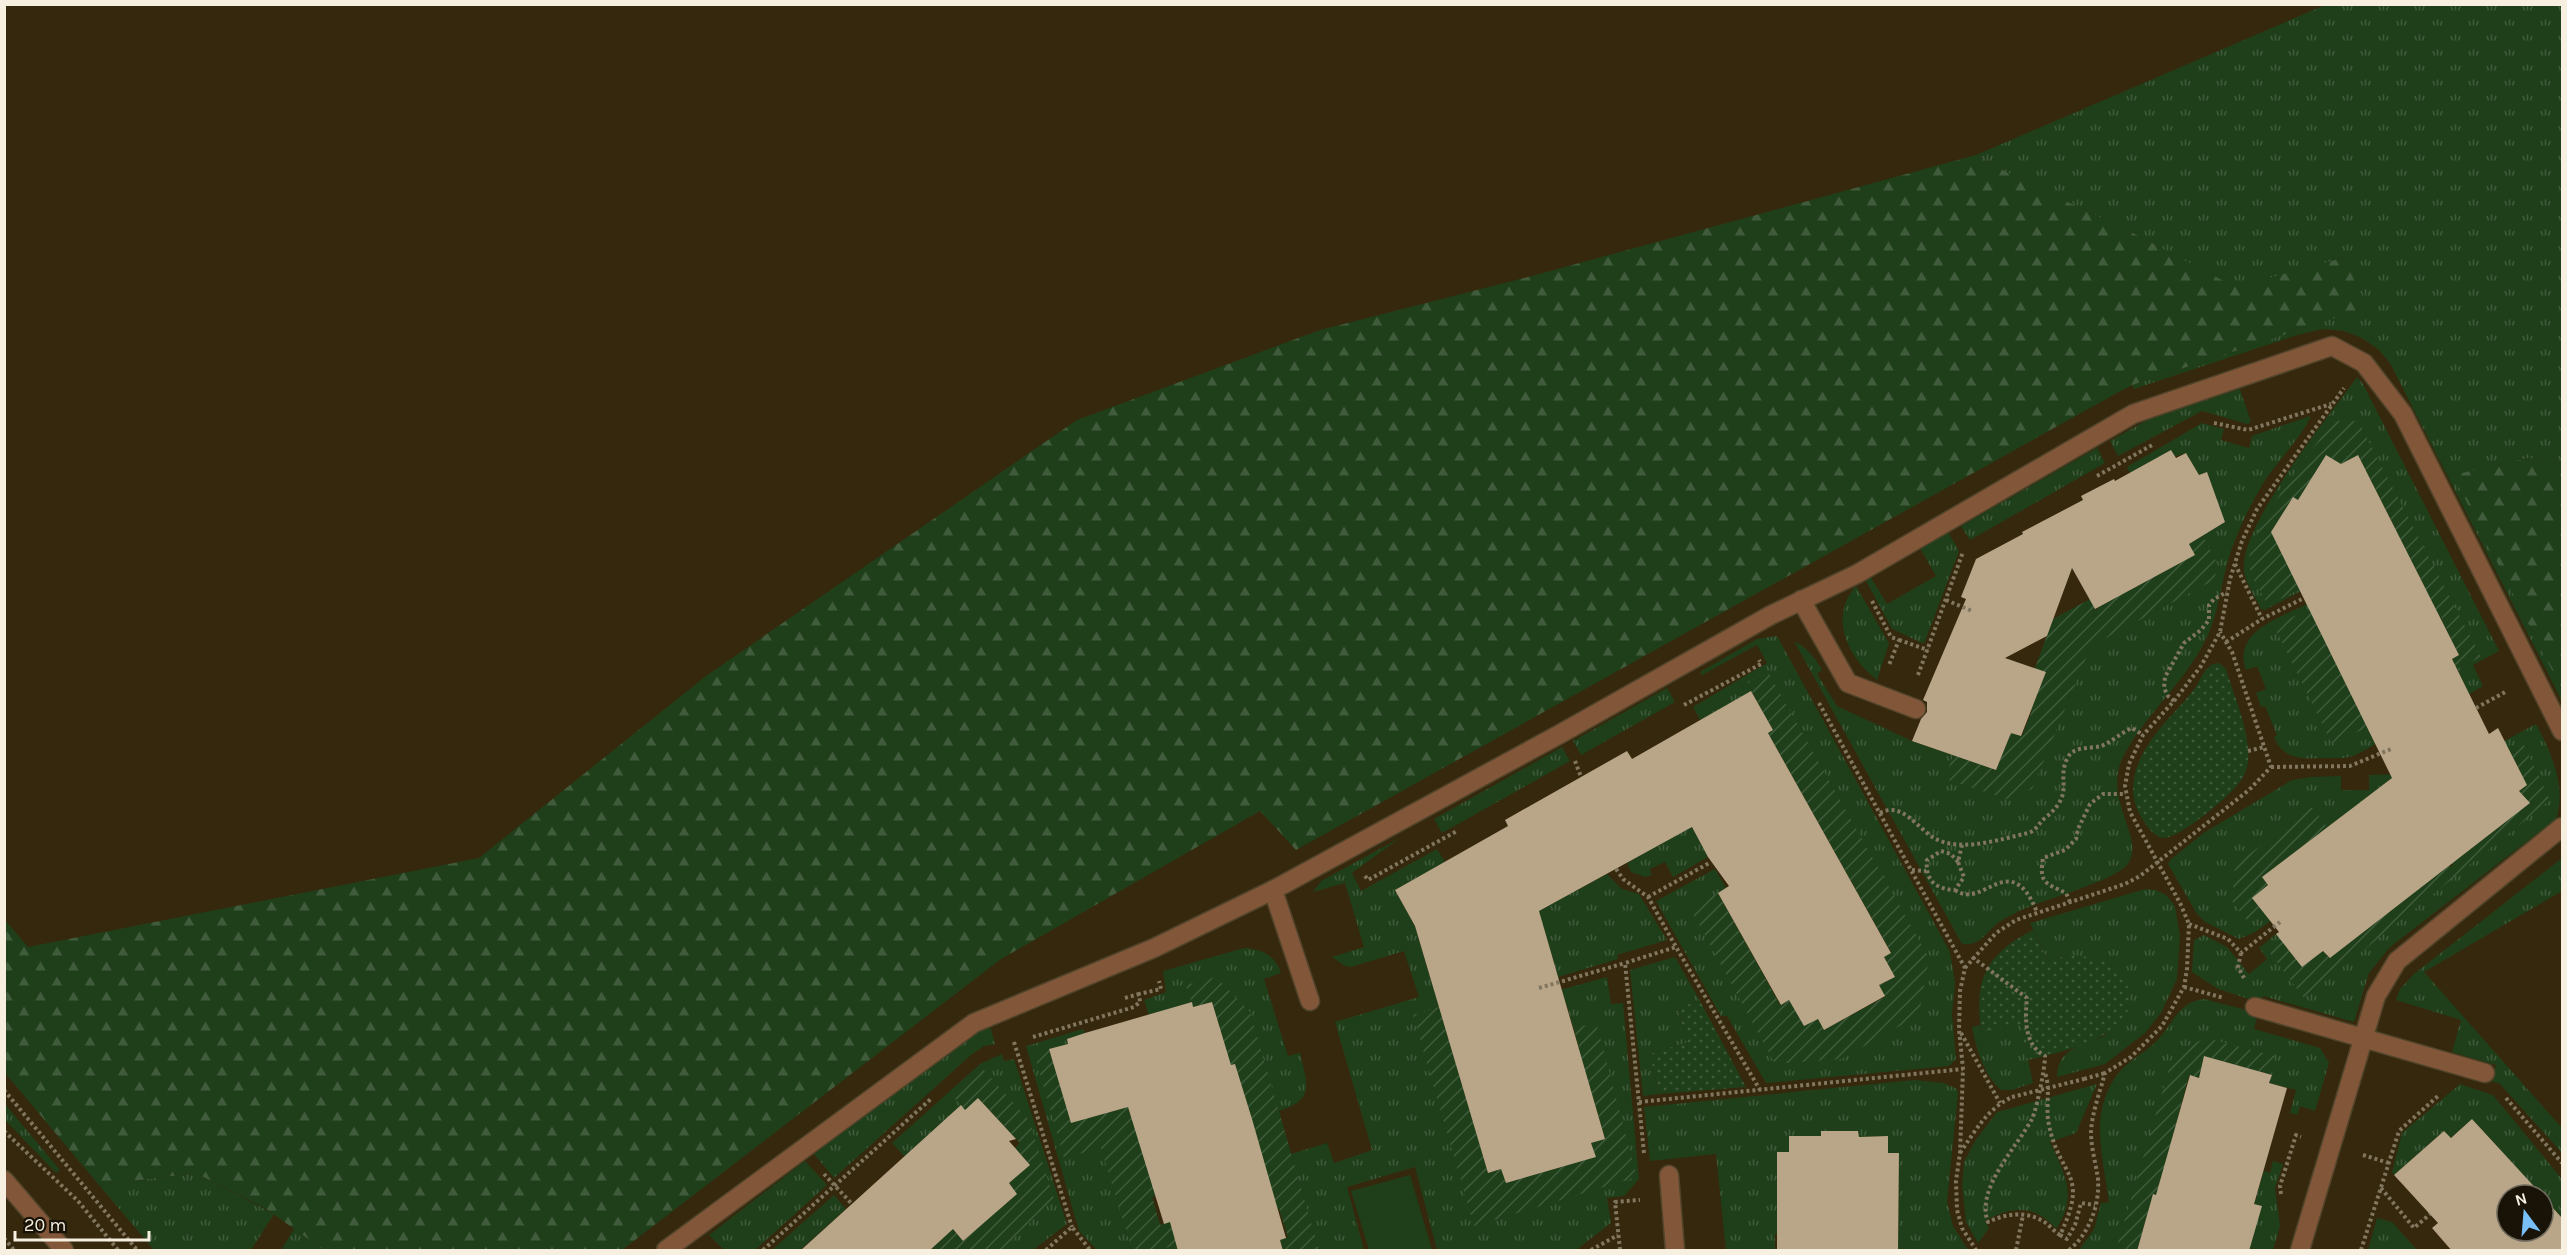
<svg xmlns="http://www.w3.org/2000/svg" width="2567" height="1255" font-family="Karla,sans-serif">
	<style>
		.grass { fill: url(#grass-tufts) }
		.forest { fill: url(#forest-firs) }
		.park { fill: url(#park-dots) }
		.garden { fill: url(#garden-furrows) }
		.pitch { fill: #1f3f1a }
		.building { fill: #b9a588 }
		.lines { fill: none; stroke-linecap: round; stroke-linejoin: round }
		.minor-casing { stroke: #50442a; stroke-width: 21 }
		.path { stroke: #81765f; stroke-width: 4; stroke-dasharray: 3 3; stroke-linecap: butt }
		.minor { stroke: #825639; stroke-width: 18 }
		.path-bridge { stroke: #81765f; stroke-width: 4; stroke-dasharray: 3 3; stroke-linecap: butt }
	</style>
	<defs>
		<pattern id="grass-tufts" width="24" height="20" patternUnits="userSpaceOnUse" patternTransform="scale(1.5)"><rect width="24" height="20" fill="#1f3f1a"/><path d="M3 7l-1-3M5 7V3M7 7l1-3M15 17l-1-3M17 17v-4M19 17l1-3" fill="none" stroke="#405b3b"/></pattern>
		<pattern id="forest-firs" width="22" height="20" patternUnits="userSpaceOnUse" patternTransform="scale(1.5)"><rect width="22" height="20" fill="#1f3f1a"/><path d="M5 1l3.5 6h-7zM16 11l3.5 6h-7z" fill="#405b3b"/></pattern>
		<pattern id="park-dots" width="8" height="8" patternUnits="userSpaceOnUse" patternTransform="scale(1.5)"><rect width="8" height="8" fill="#1f3f1a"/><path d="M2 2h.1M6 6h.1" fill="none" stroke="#405b3b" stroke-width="1.8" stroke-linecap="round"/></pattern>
		<pattern id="garden-furrows" width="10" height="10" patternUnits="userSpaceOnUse" patternTransform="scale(1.5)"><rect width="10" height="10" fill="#1f3f1a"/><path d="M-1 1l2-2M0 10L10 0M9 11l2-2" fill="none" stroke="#405b3b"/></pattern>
	</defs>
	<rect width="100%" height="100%" fill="#35280c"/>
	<!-- grass -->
	<g class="grass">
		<polygon points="2325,5 2562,5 2562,464 2528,458 2454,475 2562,690 2562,701 2390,363 2379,350 2362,338 2344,331 2323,329 2297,335 2134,389 2132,385 2367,307 2343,258 2235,288 2133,233 2019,179 1976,155"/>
		<path d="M 2357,377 L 2363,384 L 2499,651 L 2473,665 L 2483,686 L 2469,694 L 2452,659 L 2459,655 L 2358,455 L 2341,464 L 2326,456 L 2298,500 L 2293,498 L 2271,531 L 2301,591 L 2265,610 L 2261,609 C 2256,598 2245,583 2244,571 C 2238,527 2330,415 2357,377 Z"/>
		<polygon points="2240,389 2251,422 2247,424 2202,411 2118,456 2110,441 2149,419"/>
		<path d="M 2310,416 C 2309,428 2273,467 2264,482 C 2249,507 2235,536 2227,564 C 2220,590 2218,615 2206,639 C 2185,682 2148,712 2125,753 C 2099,798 2148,838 2127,865 C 2114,881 2042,900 2019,911 C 2013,915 2005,918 1999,922 C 1987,931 1980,947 1962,944 L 1794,641 C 1807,648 1814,656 1822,670 L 1817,674 L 1837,706 L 1912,741 L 1996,770 L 2011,733 L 2022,736 L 2032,711 L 2096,610 L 2099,608 L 2093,597 L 2141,584 L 2194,555 L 2188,544 L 2205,534 L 2199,524 L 2199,475 L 2186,453 L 2130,473 L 2127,467 L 2202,423 L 2224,429 L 2221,440 L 2249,448 L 2252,436 Z"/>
		<polygon points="2097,448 2105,463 1970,540 1961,526"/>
		<polygon points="1948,532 1959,551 1924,644 1892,629 1865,579 1870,576 1887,604 1936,576 1920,548"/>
		<path d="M 1856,586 L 1889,643 L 1877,680 C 1848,658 1828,617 1856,586 Z"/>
		<path d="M 2307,604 L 2386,738 C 2375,744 2364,751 2353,756 C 2345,759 2334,758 2325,758 C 2303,759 2283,760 2274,737 L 2277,735 L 2265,706 L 2261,707 L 2256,693 L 2266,689 L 2257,666 L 2246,670 C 2232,631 2280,618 2307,604 Z"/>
		<polygon points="1777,636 1950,952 1955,982 1952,1014 1956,1059 1949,1066 1766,1083 1727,1016 1721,1016 1656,901 1715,869 1726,888 1718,894 1780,1005 1824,1030 1885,997 1879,985 1895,977 1884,957 1891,952 1768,733 1773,730 1752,692 1700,720 1693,707 1767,663 1757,645 1702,675 1700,672 1757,639"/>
		<polygon points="1667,688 1675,702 1581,755 1573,741"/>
		<path d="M 2536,724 C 2551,752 2567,787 2556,819 L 2390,947 L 2369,973 L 2354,1022 L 2263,996 L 2261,1003 L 2218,989 L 2192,972 L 2194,940 L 2204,935 L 2227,947 L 2249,974 L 2267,959 L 2259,948 L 2276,934 L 2330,958 L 2408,897 L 2451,867 L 2453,865 L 2446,856 L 2529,803 L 2504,741 Z"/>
		<polygon points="1562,747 1570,761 1442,833 1434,819"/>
		<polygon points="2405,774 2357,805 2263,877 2271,921 2255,932 2239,939 2205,922 2197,914 2168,864 2171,859 2205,832 2292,780 2311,777 2341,776 2341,790 2369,790 2369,775"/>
		<polygon points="1687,817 1708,857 1673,877 1665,862 1650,869 1652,875 1645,877 1631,872 1627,863 1644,853"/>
		<path d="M 1400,838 L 1352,873 L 1361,891 L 1437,849 L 1445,862 L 1395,890 L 1415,926 L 1488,1173 L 1506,1183 L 1595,1157 L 1591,1143 L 1605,1138 L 1567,1006 L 1552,992 L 1607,977 L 1611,1004 L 1623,1003 L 1639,1179 L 1624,1196 L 1607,1198 L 1611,1223 L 1576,1250 L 1437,1250 L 1415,1167 L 1347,1187 L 1364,1250 L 1283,1250 L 1280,1240 L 1288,1237 L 1212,1002 L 1149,1015 L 1144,1000 L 1166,992 L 1163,971 L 1244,948 C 1262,949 1275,955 1281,973 L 1264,979 L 1288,1056 L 1300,1053 C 1307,1084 1316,1099 1279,1111 L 1291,1154 L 1327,1143 L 1334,1163 L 1372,1150 L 1335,1022 L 1419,997 L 1404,951 L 1351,967 L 1345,966 L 1332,957 L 1364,947 L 1345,883 L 1313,892 L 1321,881 Z"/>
		<polygon points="2562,858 2562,891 2424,972 2562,1128 2562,1153 2500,1084 2491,1081 2496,1065 2452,1052 2461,1020 2396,1000 2400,989 2414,974"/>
		<polygon points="1607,874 1622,889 1639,894 1667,940 1617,955 1618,959 1558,977 1552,955 1543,957 1532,904 1573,881 1578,890"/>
		<path d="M 2145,889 L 2156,890 L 2166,895 L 2175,906 L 2180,936 L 2177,979 L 2161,1013 L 2145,1033 L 2105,1064 L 2057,1077 C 2058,1047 2082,1046 2106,1035 L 2069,955 L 2048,961 L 2030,923 Z"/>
		<polygon points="1675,957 1700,1001 1677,1008 1688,1042 1650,1054 1659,1094 1643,1096 1630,970"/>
		<path d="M 2204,999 L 2258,1013 L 2254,1029 L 2320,1048 L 2329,1063 L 2315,1111 L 2300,1106 L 2297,1115 L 2290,1113 L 2296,1090 L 2269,1083 L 2271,1075 L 2205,1056 L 2199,1078 L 2189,1075 L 2137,1250 L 2079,1250 L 2094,1229 L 2101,1203 L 2109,1202 C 2103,1157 2087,1108 2122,1069 C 2134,1057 2150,1050 2161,1036 C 2175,1019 2180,1002 2204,999 Z"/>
		<polygon points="989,1023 995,1044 984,1046 971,1055 834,1178 814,1154 975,1028"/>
		<path d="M 2020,1024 L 2033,1083 L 2012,1090 L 2001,1090 C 1984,1075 1976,1049 1972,1027 L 1980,1025 L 1981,1031 Z"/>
		<polygon points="1083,1029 1085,1033 1067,1039 1068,1044 1049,1050 1068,1111 1152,1197 1160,1225 1170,1222 1178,1250 1097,1250 1079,1231 1026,1046"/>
		<polygon points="1002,1054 1004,1061 1014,1059 1067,1224 1033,1250 929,1250 963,1241 981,1225 1009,1183 1030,1165 1015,1148 1020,1143 978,1098 965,1110 961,1105 905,1157 892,1143 980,1064"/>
		<polygon points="1914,1080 1944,1083 1957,1089 1958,1094 1947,1201 1953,1226 1968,1250 1898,1250 1899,1153 1888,1153 1887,1136 1859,1137 1858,1131 1822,1131 1821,1136 1790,1136 1789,1152 1778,1152 1788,1234 1775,1234 1775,1250 1726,1250 1716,1154 1650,1161 1644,1107"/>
		<path d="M 2097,1084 L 2076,1133 L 2050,1142 C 2065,1174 2078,1197 2056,1229 C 2036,1204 2011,1206 1985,1221 L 1989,1228 L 1978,1243 L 1966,1222 L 1962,1185 L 1964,1162 L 1975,1141 L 1997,1112 Z"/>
		<polygon points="2460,1084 2493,1095 2562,1179 2562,1218 2472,1119 2451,1138 2444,1131 2394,1175 2392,1172 2402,1133"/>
		<polygon points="5,1104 60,1170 56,1173 5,1120"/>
		<polygon points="805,1161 827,1185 755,1250 724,1250 709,1235"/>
		<polygon points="2273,1161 2283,1164 2275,1188 2280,1226 2273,1250 2235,1250 2261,1206 2254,1204 2264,1171 2270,1173"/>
		<polygon points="196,1173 274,1214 251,1250 154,1250 99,1185"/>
		<polygon points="834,1195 846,1209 800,1250 772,1250"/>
		<polygon points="2377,1218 2392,1222 2417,1250 2368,1250"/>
		<polygon points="294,1229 324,1250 281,1250"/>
	</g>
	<!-- forest -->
	<g class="forest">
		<polygon points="1976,155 2019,179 2133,233 2235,287 2343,258 2368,307 2132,385 2117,393 1296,850 1260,811 1001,959 622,1250 324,1250 266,1209 196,1173 99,1185 5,1073 5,920 28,947 479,858 706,676 1077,420 1320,330 1528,277"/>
		<polygon points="2528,458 2562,464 2562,690 2453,475"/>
	</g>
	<!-- park -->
	<g class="park">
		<path d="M 2219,663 L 2226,669 C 2234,696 2251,734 2248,762 C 2247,769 2244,777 2239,783 C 2230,796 2179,839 2163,838 C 2155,837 2147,827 2143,820 C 2119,784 2143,747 2168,719 C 2177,709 2187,699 2195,688 C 2200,681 2203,671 2210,666 C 2214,663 2214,664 2219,663 Z"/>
		<path d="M 2033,930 L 2048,961 L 2069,955 L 2105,959 L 2124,974 L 2130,995 L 2126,1020 C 2094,1045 2066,1051 2028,1060 L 2020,1025 L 1981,1031 C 1974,979 1986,954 2033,930 Z"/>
		<polygon points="1700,1001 1746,1087 1659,1094 1650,1054 1688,1042 1677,1008"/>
	</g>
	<!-- garden -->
	<g class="garden">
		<path d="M 2333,421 L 2358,421 L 2481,657 L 2457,669 L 2452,659 L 2459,655 L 2440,614 L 2430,618 L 2417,591 L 2425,587 L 2411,559 L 2385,530 L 2394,525 L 2358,455 L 2341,464 L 2326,456 L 2298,500 L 2293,498 L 2271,531 L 2300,589 L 2268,605 C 2262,593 2249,576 2249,563 C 2247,530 2313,450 2333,421 Z"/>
		<polygon points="2203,536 2218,565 2214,580 2091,646 2032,789 2007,799 1945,779 1953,755 1996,770 2011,733 2022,736 2032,711 2021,706 2053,619 2090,599 2096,610 2099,609 2093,597 2141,584 2194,555 2188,544"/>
		<polygon points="2309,609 2368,727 2332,744 2274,626"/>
		<polygon points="1768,672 1929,958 1919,1015 1841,1059 1775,1064 1690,908 1718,893 1780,1005 1789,1000 1818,1019 1824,1030 1885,997 1879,985 1895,977 1884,957 1891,952 1768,733 1773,730 1747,683"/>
		<polygon points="2523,743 2550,800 2304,998 2267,949 2280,939 2323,951 2330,958 2408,897 2443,858 2451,867 2453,865 2446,856 2529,803 2519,791 2508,749"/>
		<polygon points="2312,807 2327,827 2263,877 2268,885 2262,910 2247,921 2232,901 2235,865"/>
		<polygon points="1216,977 1250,1012 1319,1250 1283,1250 1280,1240 1288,1237 1279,1208 1271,1210 1212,1002 1193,1007 1186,985"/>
		<polygon points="1439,1007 1488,1173 1501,1169 1506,1183 1595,1157 1591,1143 1605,1138 1590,1089 1569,1051 1579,1047 1574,1029 1596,1022 1637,1177 1474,1226 1413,1015"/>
		<polygon points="2206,1038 2275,1056 2272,1075 2204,1056 2199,1078 2189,1075 2173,1136 2162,1196 2153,1194 2137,1250 2116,1250 2174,1052"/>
		<polygon points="1049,1049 1068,1111 1128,1107 1159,1195 1152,1197 1160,1225 1170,1222 1177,1245 1157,1250 1132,1250 1101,1148 1064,1158 1034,1053"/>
		<polygon points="981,1067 1029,1120 1054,1199 1002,1250 929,1250 953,1229 963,1241 981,1225 1009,1183 1030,1165 1015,1148 1020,1143 979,1099 965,1110 950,1093"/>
	</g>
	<!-- pitch -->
	<polygon class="pitch" points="1410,1175 1432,1250 1369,1250 1351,1191"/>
	<!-- building -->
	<g class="building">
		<polygon points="2171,450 2176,458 2186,453 2199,475 2207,472 2225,522 2189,544 2195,555 2095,609 2072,568 2047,636 2005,658 2046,672 2021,736 2011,733 1996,770 1912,741 1921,719 1927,712 1927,702 1923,700 1966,599 1961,597 1976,559 2023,534 2022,532 2083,500 2081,496 2114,479 2115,481"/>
		<polygon points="2326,455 2341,464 2358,455 2459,655 2452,659 2489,734 2498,728 2527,785 2519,791 2530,803 2330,958 2323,951 2302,967 2276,934 2279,932 2252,898 2268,885 2262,877 2392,778 2271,532 2293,497 2298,500"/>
		<polygon points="1751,691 1773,730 1768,733 1891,953 1884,957 1895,977 1879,985 1885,996 1824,1030 1818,1019 1804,1026 1789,1000 1781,1005 1718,893 1729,886 1708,857 1692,827 1539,911 1605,1139 1591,1143 1596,1157 1506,1183 1501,1169 1488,1173 1415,926 1395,890 1508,826 1505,820 1627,751 1632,759"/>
		<polygon points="1192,1002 1193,1007 1212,1002 1231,1065 1235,1064 1252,1119 1286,1238 1280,1240 1283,1251 1178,1251 1170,1222 1164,1224 1128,1107 1071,1123 1049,1049 1068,1044 1067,1039 1085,1033"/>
		<polygon points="2204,1056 2272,1075 2269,1083 2287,1088 2254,1204 2262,1206 2249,1251 2137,1251 2153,1194 2156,1195 2190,1075 2199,1078"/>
		<polygon points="978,1098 1016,1139 1009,1141 1030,1165 1009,1183 1017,1194 963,1241 953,1229 929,1251 800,1251 961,1105 965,1110"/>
		<polygon points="2472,1119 2542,1195 2507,1195 2507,1231 2543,1231 2543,1197 2562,1218 2562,1251 2452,1251 2432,1228 2438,1223 2394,1175 2444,1131 2451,1138"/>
		<polygon points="1821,1131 1858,1131 1859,1137 1888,1136 1888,1153 1899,1153 1898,1251 1777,1251 1777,1152 1789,1152 1789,1136 1821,1136"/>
	</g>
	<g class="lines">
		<defs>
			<g id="minor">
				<polyline points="1801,600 1848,683 1916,709"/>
				<polyline points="1273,890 1310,1001"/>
				<polyline points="2255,1007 2485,1073"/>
				<polyline points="1669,1175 1675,1250"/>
				<polyline points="4,1180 64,1250"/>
				<polyline points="666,1250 974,1023 1154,948 1273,890 1560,734 1771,615 1857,574 2133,414 2332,346 2364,363 2403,414 2562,731"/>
				<polyline points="2300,1250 2376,996 2397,961 2562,827"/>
			</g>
		</defs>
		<!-- minor casing -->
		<use href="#minor" class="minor-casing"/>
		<!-- path -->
		<g class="path">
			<polyline points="2214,423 2248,430 2331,404"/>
			<polyline points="2097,476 2154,444"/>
			<polyline points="2235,564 2262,619"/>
			<polyline points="1946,600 1972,611"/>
			<polyline points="1872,601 1891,637 1899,640 1889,665"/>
			<polyline points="1899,640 1928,650"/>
			<polyline points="2226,642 2262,619 2304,598"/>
			<polyline points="1918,675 1963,552"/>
			<polyline points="2174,701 2168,696 2164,688 2165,677 2184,643 2201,630 2209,620 2209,605 2214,599 2227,592"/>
			<polyline points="1819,703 1965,968 1960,991 1959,1029 1963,1069 1960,1153 1956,1181 1957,1210 1962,1228 1976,1250"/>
			<polyline points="1684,705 1761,664 1759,660"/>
			<polyline points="2476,708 2507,691"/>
			<polyline points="2248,751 2264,747"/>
			<polyline points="1575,761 1581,777"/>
			<polyline points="2271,767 2350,766 2391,749"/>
			<path d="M 1880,813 C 1902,801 1917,828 1934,838 C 1960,853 2001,839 2028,833 C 2036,831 2039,823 2045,818 C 2077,792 2055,781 2068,757 C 2074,746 2090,749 2101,746 C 2109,744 2122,732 2132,728 L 2143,735"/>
			<path d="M 1958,862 L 1951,854 L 1941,851 L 1927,860 C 1925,881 1936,889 1955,890 L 1964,877 L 1958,862 L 1962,845"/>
			<polyline points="1616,869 1623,879 1648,897 1676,947"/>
			<polyline points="1912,870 1926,871"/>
			<polyline points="1365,876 1368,880 1457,831"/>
			<path d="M 1955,890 C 1983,911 2010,846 2037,912"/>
			<polyline points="1648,897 1711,862"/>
			<path d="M 2070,902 L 2066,893 C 2045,883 2039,883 2043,858 L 2065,850 L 2076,839 L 2078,829 L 2090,804 L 2103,794 L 2126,794"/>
			<polyline points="2189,924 2228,939 2241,953 2280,922"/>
			<polyline points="2241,953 2238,967 2244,978"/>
			<path d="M 1972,957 L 2027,998 C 2025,1019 2024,1045 2045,1056 C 2045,1068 2037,1108 2032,1119 C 2017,1147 1975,1189 1988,1222 C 2005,1214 2024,1211 2041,1220 C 2048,1223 2053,1231 2060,1235 C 2090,1172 2060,1179 2049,1125 C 2045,1108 2051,1089 2045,1073"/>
			<polyline points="1965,968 1996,933 2016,920 2125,884 2140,876 2249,790 2271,767 2232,652 2220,632"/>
			<polyline points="2184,987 2224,998"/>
			<polyline points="1539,988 1625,963"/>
			<polyline points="1125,998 1139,994"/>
			<polyline points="1961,1033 2000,1103"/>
			<polyline points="1033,1037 1134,1007 1140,1002 1139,994 1161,989 1159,981"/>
			<polyline points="1014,1042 1072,1227"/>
			<polyline points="2084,1079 2105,1073"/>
			<polyline points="4,1090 137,1250"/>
			<polyline points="2506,1098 2562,1163"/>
			<polyline points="1639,1102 1963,1069"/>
			<polyline points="4,1131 78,1201 118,1250"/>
			<polyline points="1644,1153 1625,963 1676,947 1760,1090"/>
			<path d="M 1960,1153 C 1975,1131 1987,1109 2012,1097"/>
			<polyline points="2363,1155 2389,1163"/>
			<polyline points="824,1174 852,1204"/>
			<polyline points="2381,1188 2414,1228 2430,1214"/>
			<polyline points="2281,1194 2280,1186 2296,1135 2301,1137"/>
			<polyline points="2060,1235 2067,1239 2075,1225 2081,1203 2095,1205"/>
			<polyline points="4,1238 14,1250"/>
			<polyline points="763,1250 932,1098"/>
			<polyline points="1046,1250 1072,1227 1090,1250"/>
			<polyline points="1591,1250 1618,1235"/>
			<polyline points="1620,1250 1615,1202 1640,1200"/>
			<polyline points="2016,1250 2023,1215"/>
			<path d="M 2069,1250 C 2089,1234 2100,1205 2098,1179 C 2096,1164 2091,1148 2091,1132 C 2092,1112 2100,1092 2105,1073 L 2131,1057 L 2162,1026 L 2184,987 L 2187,969 L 2189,924 L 2180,903 L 2130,812 L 2125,786 L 2129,764 L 2143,735 L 2174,701 L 2201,666 L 2220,632 L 2230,579 L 2242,541 L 2257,509 L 2344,388"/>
			<polyline points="2361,1250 2399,1131 2439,1095"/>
		</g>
		<!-- minor -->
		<use href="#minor" class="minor"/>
		<!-- path-bridge -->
		<polyline class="path-bridge" points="2012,1097 2084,1079"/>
	</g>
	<!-- border -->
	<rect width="2567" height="1255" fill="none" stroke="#f7efdf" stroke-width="12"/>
	<!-- north arrow -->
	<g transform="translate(2525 1213) rotate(344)"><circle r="28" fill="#181207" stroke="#716a5d" stroke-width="1.5"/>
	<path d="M0-4.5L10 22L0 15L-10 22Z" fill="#78bff7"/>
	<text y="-9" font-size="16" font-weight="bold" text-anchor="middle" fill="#f7efdf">N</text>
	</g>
	<!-- scale -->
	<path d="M15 1231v9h134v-9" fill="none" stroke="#f7efdf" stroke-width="3"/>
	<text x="24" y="1231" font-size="18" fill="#f7efdf" stroke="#181207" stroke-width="4.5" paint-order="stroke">20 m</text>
</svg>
